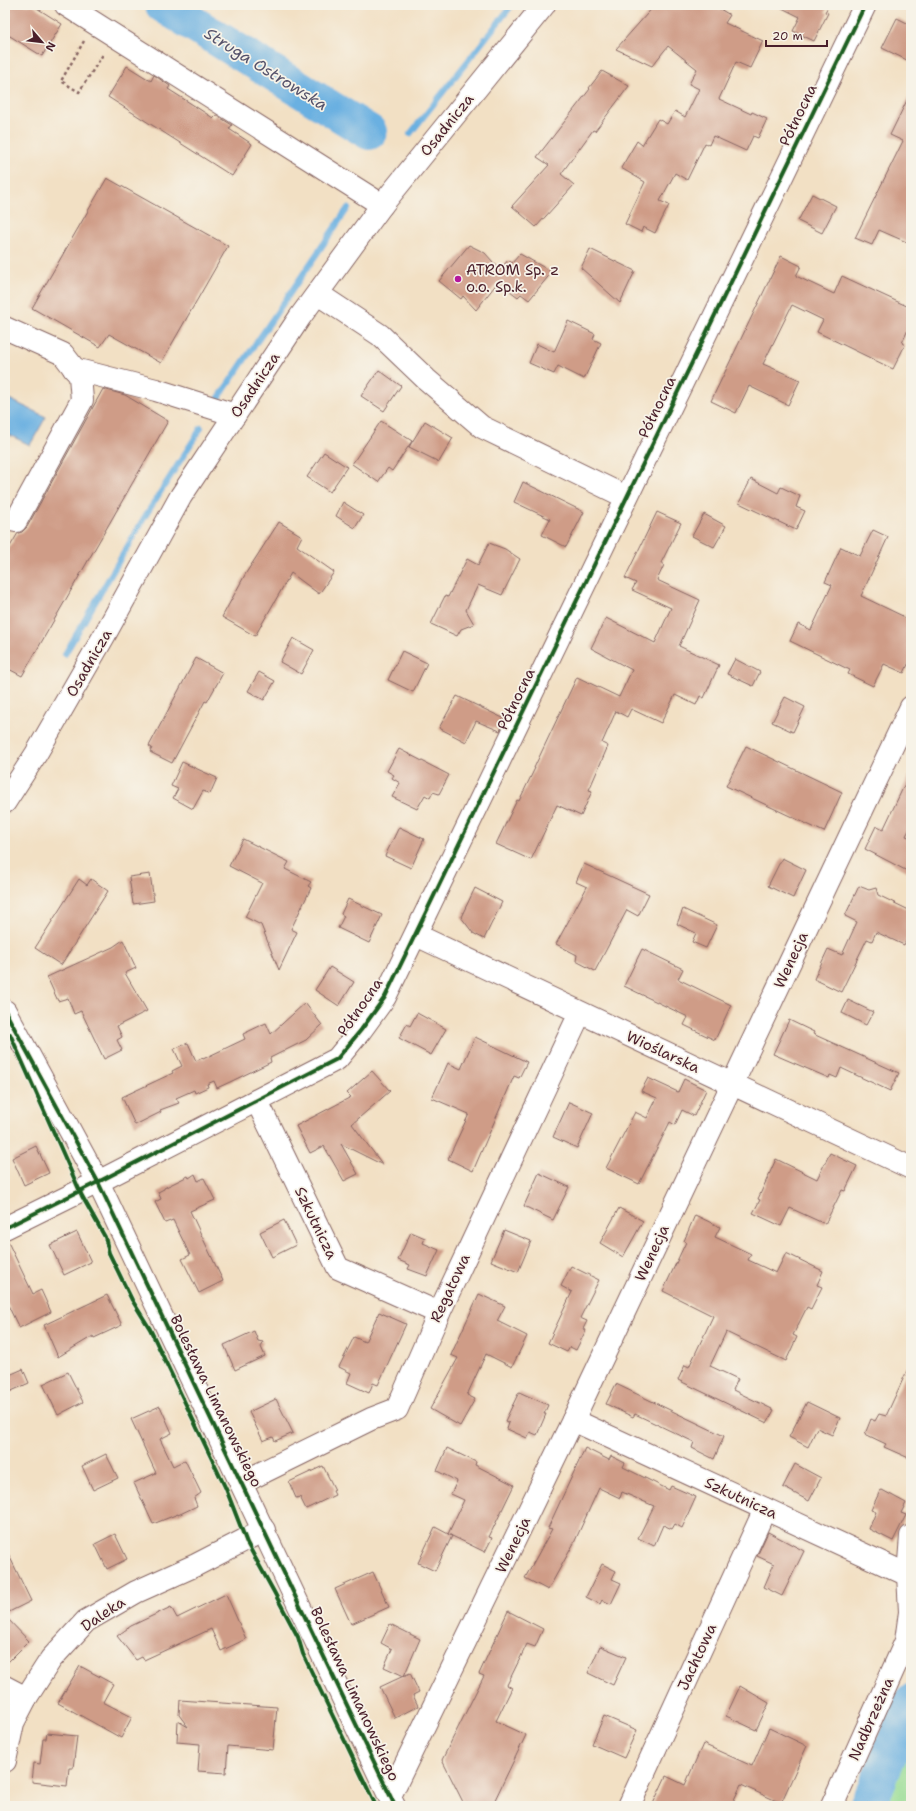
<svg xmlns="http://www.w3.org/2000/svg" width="916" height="1811" font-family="'Shantell Sans',sans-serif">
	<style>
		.green { fill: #99dd94; stroke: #727e60 }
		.water { fill: #6ab0e1; stroke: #5a6886 }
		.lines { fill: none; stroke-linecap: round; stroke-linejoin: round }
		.stream { stroke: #6ab0e1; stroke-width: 6 }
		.river { stroke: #6ab0e1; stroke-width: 36 }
		.building { fill: #cf9c87 }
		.minor-casing { stroke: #856361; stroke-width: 24 }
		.path { stroke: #856361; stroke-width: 2.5; stroke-dasharray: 3 3; stroke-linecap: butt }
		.minor { stroke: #fff; stroke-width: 22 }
		.cycleway-casing { stroke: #f7f3e8; stroke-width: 6 }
		.cycleway { stroke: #1b5e20; stroke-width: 4 }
		.poi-dot { fill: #b5179e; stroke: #f7f3e8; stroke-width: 1.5 }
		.labels { text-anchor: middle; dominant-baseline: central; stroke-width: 3.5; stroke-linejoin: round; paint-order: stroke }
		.street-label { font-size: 15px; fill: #4a1f2b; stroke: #f7f3e8 }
		.poi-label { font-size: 15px; fill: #4a1f2b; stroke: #f7f3e8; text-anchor: start }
		.water-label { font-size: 16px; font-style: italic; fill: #55526b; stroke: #f7f3e8 }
	</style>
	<rect width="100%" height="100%" fill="#f7f3e8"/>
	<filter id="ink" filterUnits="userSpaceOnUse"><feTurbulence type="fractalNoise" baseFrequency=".025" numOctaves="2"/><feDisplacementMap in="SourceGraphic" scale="8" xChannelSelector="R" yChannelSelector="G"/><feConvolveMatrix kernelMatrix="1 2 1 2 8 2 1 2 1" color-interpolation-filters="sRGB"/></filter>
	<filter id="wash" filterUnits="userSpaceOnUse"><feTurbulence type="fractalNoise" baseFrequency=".012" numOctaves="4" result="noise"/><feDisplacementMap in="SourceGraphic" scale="16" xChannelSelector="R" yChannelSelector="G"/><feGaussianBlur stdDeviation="0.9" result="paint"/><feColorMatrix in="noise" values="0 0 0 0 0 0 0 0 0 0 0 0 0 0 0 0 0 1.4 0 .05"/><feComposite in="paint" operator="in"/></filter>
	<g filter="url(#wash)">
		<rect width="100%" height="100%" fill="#f2e0c4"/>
		<!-- green -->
		<polygon class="green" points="911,1729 911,1806 880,1806"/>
		<!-- water -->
		<polygon class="water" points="5,397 46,417 30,445 5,433"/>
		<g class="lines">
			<!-- stream -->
			<g class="stream">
				<polyline points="410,134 512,5"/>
				<polyline points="218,399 348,208"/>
				<polyline points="65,654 144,518 201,428"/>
			</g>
			<!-- river -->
			<g class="river">
				<polyline points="163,5 369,132"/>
				<polyline points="868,1806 911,1702"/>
			</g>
		</g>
		<g id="blocks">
			<!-- building -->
			<g class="building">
				<polygon points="5,5 32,5 62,24 42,56 5,33"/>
				<polygon points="655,5 713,5 730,15 725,23 763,41 750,68 736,62 719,99 751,114 752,112 767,119 758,138 753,136 746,151 713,136 709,145 705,143 687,180 675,173 660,201 669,205 655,233 643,227 641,232 625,224 645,182 621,168 637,141 642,145 658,119 667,124 675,111 685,117 699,89 689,84 697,69 668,46 652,66 616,49"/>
				<polygon points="776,5 829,5 825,12 828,13 814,41 793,31 800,17"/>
				<polygon points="897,18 911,25 911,62 882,48"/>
				<polygon points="127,66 151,81 154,75 170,86 168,89 190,103 213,118 216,115 232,125 229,129 252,144 232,176 108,97"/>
				<polygon points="602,71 629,86 595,131 593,130 561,174 574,185 536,227 512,206 549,165 537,157 590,89 589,88"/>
				<polygon points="911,92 911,244 879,230 872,245 855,238 903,141 890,135"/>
				<polygon points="107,178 228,246 161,363 109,334 100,347 32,308"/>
				<polygon points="812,194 836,206 822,233 798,221"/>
				<polygon points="469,245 485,253 500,270 508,260 512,263 520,254 552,272 529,300 521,294 518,297 498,282 476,310 463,296 461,299 439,281"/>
				<polygon points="590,249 635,271 620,303 581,268"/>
				<polygon points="781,256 801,266 796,276 834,294 842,276 911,308 911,323 902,343 905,345 893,369 817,332 823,320 792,305 763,364 800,380 788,405 749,386 736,413 711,401"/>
				<polygon points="568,321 595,334 593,339 601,343 584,379 558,366 554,374 529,363 537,344 554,352"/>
				<polygon points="379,370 401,386 384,411 361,396"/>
				<polygon points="103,389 125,395 168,421 22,676 5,667 5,555 18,533 22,532 27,527"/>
				<polygon points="381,421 412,441 392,471 388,468 378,482 352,464"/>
				<polygon points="425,421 453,438 439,462 409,447"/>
				<polygon points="324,452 347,467 330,492 307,477"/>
				<polygon points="751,479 778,493 781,487 800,496 796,507 805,511 796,530 739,503"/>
				<polygon points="523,482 584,512 566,547 542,535 550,519 514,502"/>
				<polygon points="343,502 363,515 355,528 336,516"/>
				<polygon points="657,512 681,523 661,563 664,565 657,580 700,600 679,646 719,665 704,698 700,696 696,705 675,695 661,723 631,709 627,717 616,711 602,743 608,746 589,790 592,791 581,816 557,805 531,860 496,844 517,800 519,801 535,768 534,768 577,677 619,697 632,670 591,648 606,618 655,643 671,608 632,590 636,583 625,578"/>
				<polygon points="704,514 726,526 714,547 692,536"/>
				<polygon points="279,522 302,536 297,546 334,572 319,594 291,573 255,636 222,617 246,573"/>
				<polygon points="873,530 888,537 861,596 911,620 911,658 904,673 884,664 873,686 848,674 850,670 790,641 798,624 811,630 832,585 825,582 841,547 860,556"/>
				<polygon points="489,543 505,549 520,559 502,595 478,585 466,610 474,624 461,629 457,636 431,624 445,596 448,597 467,559 478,565"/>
				<polygon points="293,638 314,650 301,674 280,662"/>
				<polygon points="402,651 427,663 413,692 388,680"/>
				<polygon points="196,658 223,673 207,702 205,701 172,763 150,752 152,748 149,746"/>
				<polygon points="735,659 760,672 753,686 727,674"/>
				<polygon points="259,672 275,681 264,700 248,691"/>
				<polygon points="457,696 505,719 500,731 476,721 466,742 439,728"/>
				<polygon points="785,697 805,707 793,732 772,722"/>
				<polygon points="746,746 842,792 824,832 726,786"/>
				<polygon points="399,749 449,775 439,794 433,792 430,798 425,795 417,809 392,797 400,783 392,778 394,775 387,771"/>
				<polygon points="182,762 217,778 210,794 203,791 193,809 173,798 178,789 171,786"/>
				<polygon points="911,771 911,826 906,836 911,838 911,873 865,849 876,826 883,830"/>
				<polygon points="399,827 424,839 411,868 385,856"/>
				<polygon points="243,839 289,862 285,869 311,882 308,886 311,888 291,929 297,932 279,970 261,925 245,917 262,883 229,866"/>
				<polygon points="782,858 806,870 793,898 768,886"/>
				<polygon points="584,864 649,894 638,916 627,910 595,971 576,961 577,955 556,944 587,887 576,882"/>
				<polygon points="150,874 154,901 133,904 129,877"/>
				<polygon points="79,879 87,885 91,879 108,891 61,965 35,948"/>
				<polygon points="859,886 869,890 876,888 878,895 911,911 911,930 904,945 876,932 872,941 867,939 841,992 814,979 828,949 842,955 857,922 845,916"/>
				<polygon points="475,888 502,902 484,939 473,933 461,917"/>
				<polygon points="348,899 382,915 369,943 338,928 344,916 341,914"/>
				<polygon points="683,909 717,925 706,948 692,942 696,933 677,924"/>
				<polygon points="123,940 136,968 125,973 147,1011 117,1026 122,1037 117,1040 122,1050 104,1059 81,1011 74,1014 68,998 58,1001 47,977 113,947"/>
				<polygon points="642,949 683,969 678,979 731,1005 715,1040 684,1025 688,1017 624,986"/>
				<polygon points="330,967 354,982 339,1006 315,990"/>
				<polygon points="848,1000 873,1012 866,1025 842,1013"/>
				<polygon points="305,1003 322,1025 306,1040 270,1058 271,1062 230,1082 217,1088 214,1081 207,1084 208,1087 195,1093 194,1090 176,1098 179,1103 160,1110 161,1112 135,1125 122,1097 173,1073 172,1071 182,1066 174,1049 188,1043 196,1061 202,1058 203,1059 245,1039 243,1034 266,1023 271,1034"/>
				<polygon points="417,1013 446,1029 431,1055 399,1038 407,1024 410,1026"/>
				<polygon points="789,1020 814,1032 813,1034 899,1073 890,1091 841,1068 837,1078 830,1075 829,1078 773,1054"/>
				<polygon points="475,1037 527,1062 519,1078 514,1076 473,1171 448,1159 469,1114 432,1098 448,1063 461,1069"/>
				<polygon points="372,1071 390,1091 352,1124 383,1165 341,1144 358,1174 344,1181 324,1146 310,1153 296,1126 351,1097 347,1093"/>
				<polygon points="648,1078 678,1092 684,1079 706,1090 694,1116 682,1110 675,1125 670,1122 639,1184 606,1168 635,1112 647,1118 657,1098 641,1091"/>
				<polygon points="569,1102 593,1113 577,1148 553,1137"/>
				<polygon points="36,1146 49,1173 24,1185 12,1158"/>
				<polygon points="830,1153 857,1166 845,1191 842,1190 825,1224 790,1208 781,1226 753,1213 760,1200 758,1199 776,1159 817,1179"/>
				<polygon points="539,1173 569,1187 553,1220 524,1206"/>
				<polygon points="195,1174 198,1181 204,1178 215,1200 190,1211 223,1281 199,1293 182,1259 190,1255 173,1220 165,1223 155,1202 161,1199 158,1192 164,1189 164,1188 188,1176 189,1178"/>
				<polygon points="619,1208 643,1221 623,1257 600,1243"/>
				<polygon points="695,1215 720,1227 715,1237 751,1254 748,1260 776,1273 786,1253 823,1271 817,1285 822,1287 811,1309 807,1307 793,1335 797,1337 786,1361 726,1332 710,1366 738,1379 733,1390 774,1410 767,1423 678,1380 685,1365 689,1367 713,1316 663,1291 686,1242 684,1241"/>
				<polygon points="284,1220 296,1245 272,1257 260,1232"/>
				<polygon points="504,1230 531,1241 518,1272 491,1261"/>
				<polygon points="77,1232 91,1262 64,1275 50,1245"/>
				<polygon points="411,1232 425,1238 423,1243 439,1250 427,1276 408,1269 410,1265 398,1260"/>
				<polygon points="5,1240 7,1240 33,1294 41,1290 51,1312 19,1328 5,1299"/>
				<polygon points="571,1266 599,1280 580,1318 587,1321 583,1329 586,1330 576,1350 570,1347 567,1352 548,1343 572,1292 561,1286"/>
				<polygon points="479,1294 505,1306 497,1321 527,1336 512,1367 486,1354 467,1395 475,1399 460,1426 430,1409 458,1358 451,1355"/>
				<polygon points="107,1295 122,1325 94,1338 93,1336 58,1357 44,1325"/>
				<polygon points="379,1312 406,1324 378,1385 373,1383 369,1393 347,1383 351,1373 339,1367 354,1337 365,1342"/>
				<polygon points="254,1331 258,1341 263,1342 261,1347 265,1356 235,1370 224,1345"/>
				<polygon points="911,1362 911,1459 884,1447 886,1444 865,1434 871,1419 875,1421 879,1414 886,1416"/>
				<polygon points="23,1369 29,1383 5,1394 5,1377"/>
				<polygon points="68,1372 83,1402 58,1415 43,1384"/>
				<polygon points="616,1384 724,1436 714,1459 692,1448 694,1442 635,1414 633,1417 606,1404"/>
				<polygon points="519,1392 548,1405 544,1414 546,1414 537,1435 530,1432 527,1438 507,1429 509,1423 505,1421"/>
				<polygon points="276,1399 293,1433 275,1441 273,1437 263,1441 249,1412"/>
				<polygon points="807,1402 840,1418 832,1435 817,1428 808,1447 789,1437"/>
				<polygon points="160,1406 172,1433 160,1439 173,1466 185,1460 201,1493 194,1498 197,1506 178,1515 178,1514 153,1524 134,1483 156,1473 131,1419"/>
				<polygon points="447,1448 476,1462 475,1465 514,1485 489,1537 492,1538 485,1552 448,1534 464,1500 451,1494 457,1481 437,1471"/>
				<polygon points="585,1448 609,1460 611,1456 625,1463 623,1467 669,1490 671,1486 696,1497 682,1528 675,1524 672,1529 663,1525 654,1546 638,1538 654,1506 622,1492 620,1498 599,1488 574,1543 548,1590 525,1578 552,1529 548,1528"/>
				<polygon points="106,1454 118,1478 93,1490 82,1466"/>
				<polygon points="795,1464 821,1478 809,1501 783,1487"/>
				<polygon points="323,1466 335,1490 333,1491 335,1495 306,1509 300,1497 296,1498 289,1482"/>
				<polygon points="882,1490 906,1503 901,1513 906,1515 893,1541 869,1529 876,1512 871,1510 880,1491"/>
				<polygon points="435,1527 452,1536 435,1571 418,1563"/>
				<polygon points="768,1532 804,1551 782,1596 764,1587 774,1564 757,1556"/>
				<polygon points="115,1534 127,1559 107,1569 95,1544"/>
				<polygon points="5,1547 31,1601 5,1614"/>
				<polygon points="602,1564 616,1571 612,1579 621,1583 611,1604 602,1600 600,1604 586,1597"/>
				<polygon points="373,1572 389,1607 351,1624 335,1589"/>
				<polygon points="226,1594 246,1639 221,1651 211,1629 144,1660 142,1657 136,1660 117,1636 131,1626 171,1607 177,1618"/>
				<polygon points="508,1611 543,1629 535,1647 527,1644 507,1685 512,1688 496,1721 526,1735 492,1806 465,1806 442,1760 484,1676 479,1674"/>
				<polygon points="5,1616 29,1641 5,1665"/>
				<polygon points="390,1624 420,1639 404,1676 384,1667 392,1649 381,1643"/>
				<polygon points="600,1646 626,1657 613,1685 588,1673"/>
				<polygon points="80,1666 113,1684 103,1702 132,1717 121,1738 58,1703"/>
				<polygon points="410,1673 419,1692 413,1695 418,1706 395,1718 380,1687"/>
				<polygon points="740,1686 769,1703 756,1730 726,1716"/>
				<polygon points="180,1700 277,1707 273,1750 228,1746 226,1773 198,1771 200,1744 177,1742 178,1721 188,1727 179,1715"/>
				<polygon points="604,1716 637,1730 624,1758 592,1744"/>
				<polygon points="769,1728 807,1746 781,1803 741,1785 731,1806 652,1806 666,1776 685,1785 703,1744 752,1766"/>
				<polygon points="47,1733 77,1736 73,1768 69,1768 67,1786 32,1782 34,1763 40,1764 43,1739 46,1739"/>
			</g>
		</g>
	</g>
	<g filter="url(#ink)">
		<use href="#blocks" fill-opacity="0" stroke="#856361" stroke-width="1"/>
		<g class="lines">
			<defs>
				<g id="minor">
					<polyline points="66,5 382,205"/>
					<polyline points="318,294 380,335 426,379 482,427 626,497"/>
					<polyline points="5,328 63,354 80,376 82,400 16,521 5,519"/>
					<polyline points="74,369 156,390 235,415"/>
					<polyline points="5,802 36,754 104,636 181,496 300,317 382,205 544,5"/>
					<polyline points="416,935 911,1168"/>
					<polyline points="5,1011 98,1182 394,1806"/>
					<polyline points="257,1101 338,1268 439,1313"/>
					<polyline points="5,1228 98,1182 337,1059 361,1030 385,997 865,5"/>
					<polyline points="573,1420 908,1575"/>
					<polyline points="241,1483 371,1419 397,1409 439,1313 580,1013"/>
					<polyline points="5,1687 26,1698"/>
					<polyline points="5,1761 13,1723 26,1698 51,1659 86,1621 136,1592 196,1565 264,1530"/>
					<polyline points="390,1796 573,1420 911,707"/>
					<polyline points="629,1806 765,1509"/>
					<polyline points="832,1806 906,1641 910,1612 908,1575 911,1536"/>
				</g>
			</defs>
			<!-- minor casing -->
			<use href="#minor" class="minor-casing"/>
			<!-- path -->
			<polyline class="path" points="84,41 61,81 79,92 104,53"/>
			<!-- minor -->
			<use href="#minor" class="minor"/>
			<defs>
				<g id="cycleway">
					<polyline points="5,1011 98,1182 395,1806"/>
					<polyline points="10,1034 82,1196 105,1237 109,1253 132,1300 150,1329 226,1489 247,1543 274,1592 298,1637 303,1654 376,1806"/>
					<polyline points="5,1228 98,1182 337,1059 361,1030 385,997 865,5"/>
				</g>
			</defs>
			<!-- cycleway casing -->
			<use href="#cycleway" class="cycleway-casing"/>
			<!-- cycleway -->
			<use href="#cycleway" class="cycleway"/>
		</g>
	</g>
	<!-- markers -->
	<circle class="poi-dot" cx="458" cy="279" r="4"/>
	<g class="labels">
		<!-- street labels -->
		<g class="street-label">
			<text transform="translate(798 115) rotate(-64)">Północna</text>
			<text transform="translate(447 125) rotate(-51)">Osadnicza</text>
			<text transform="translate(255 385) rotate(-56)">Osadnicza</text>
			<text transform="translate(657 407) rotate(-64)">Północna</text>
			<text transform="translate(89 663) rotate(-60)">Osadnicza</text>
			<text transform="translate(516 699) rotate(-64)">Północna</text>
			<text transform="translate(791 960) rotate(-65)">Wenecja</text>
			<text transform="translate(360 1007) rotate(-55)">Północna</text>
			<text transform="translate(663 1052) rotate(25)">Wioślarska</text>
			<text transform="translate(316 1223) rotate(64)">Szkutnicza</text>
			<text transform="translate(652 1253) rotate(-65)">Wenecja</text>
			<text transform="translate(450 1288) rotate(-65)">Regatowa</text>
			<text transform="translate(216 1401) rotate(64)">Bolesława Limanowskiego</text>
			<text transform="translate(741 1498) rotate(25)">Szkutnicza</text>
			<text transform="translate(513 1545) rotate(-64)">Wenecja</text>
			<text transform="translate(103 1614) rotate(-34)">Daleka</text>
			<text transform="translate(697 1657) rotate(-65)">Jachtowa</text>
			<text transform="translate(355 1694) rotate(65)">Bolesława Limanowskiego</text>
			<text transform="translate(871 1719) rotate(-66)">Nadbrzeżna</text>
		</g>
		<!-- poi labels -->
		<g class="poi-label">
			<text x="466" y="270">ATROM Sp. z<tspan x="466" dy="17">o.o. Sp.k.</tspan></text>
		</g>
		<!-- water labels -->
		<g class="water-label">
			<text transform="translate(266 69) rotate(32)">Struga Ostrowska</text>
		</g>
	</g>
	<!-- margin -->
	<rect width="916" height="1811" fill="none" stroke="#f7f3e8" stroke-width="20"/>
	<!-- north arrow -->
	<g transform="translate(42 42) rotate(118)" stroke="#f7f3e8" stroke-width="3" paint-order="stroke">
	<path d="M0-3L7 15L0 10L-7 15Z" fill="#4a1f2b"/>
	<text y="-6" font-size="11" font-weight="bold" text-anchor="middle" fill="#4a1f2b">N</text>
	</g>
	<!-- scale -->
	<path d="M766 40v6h61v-6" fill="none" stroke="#4a1f2b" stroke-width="2"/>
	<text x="772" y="40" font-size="12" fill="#4a1f2b" stroke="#f7f3e8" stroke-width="3" paint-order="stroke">20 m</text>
</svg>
